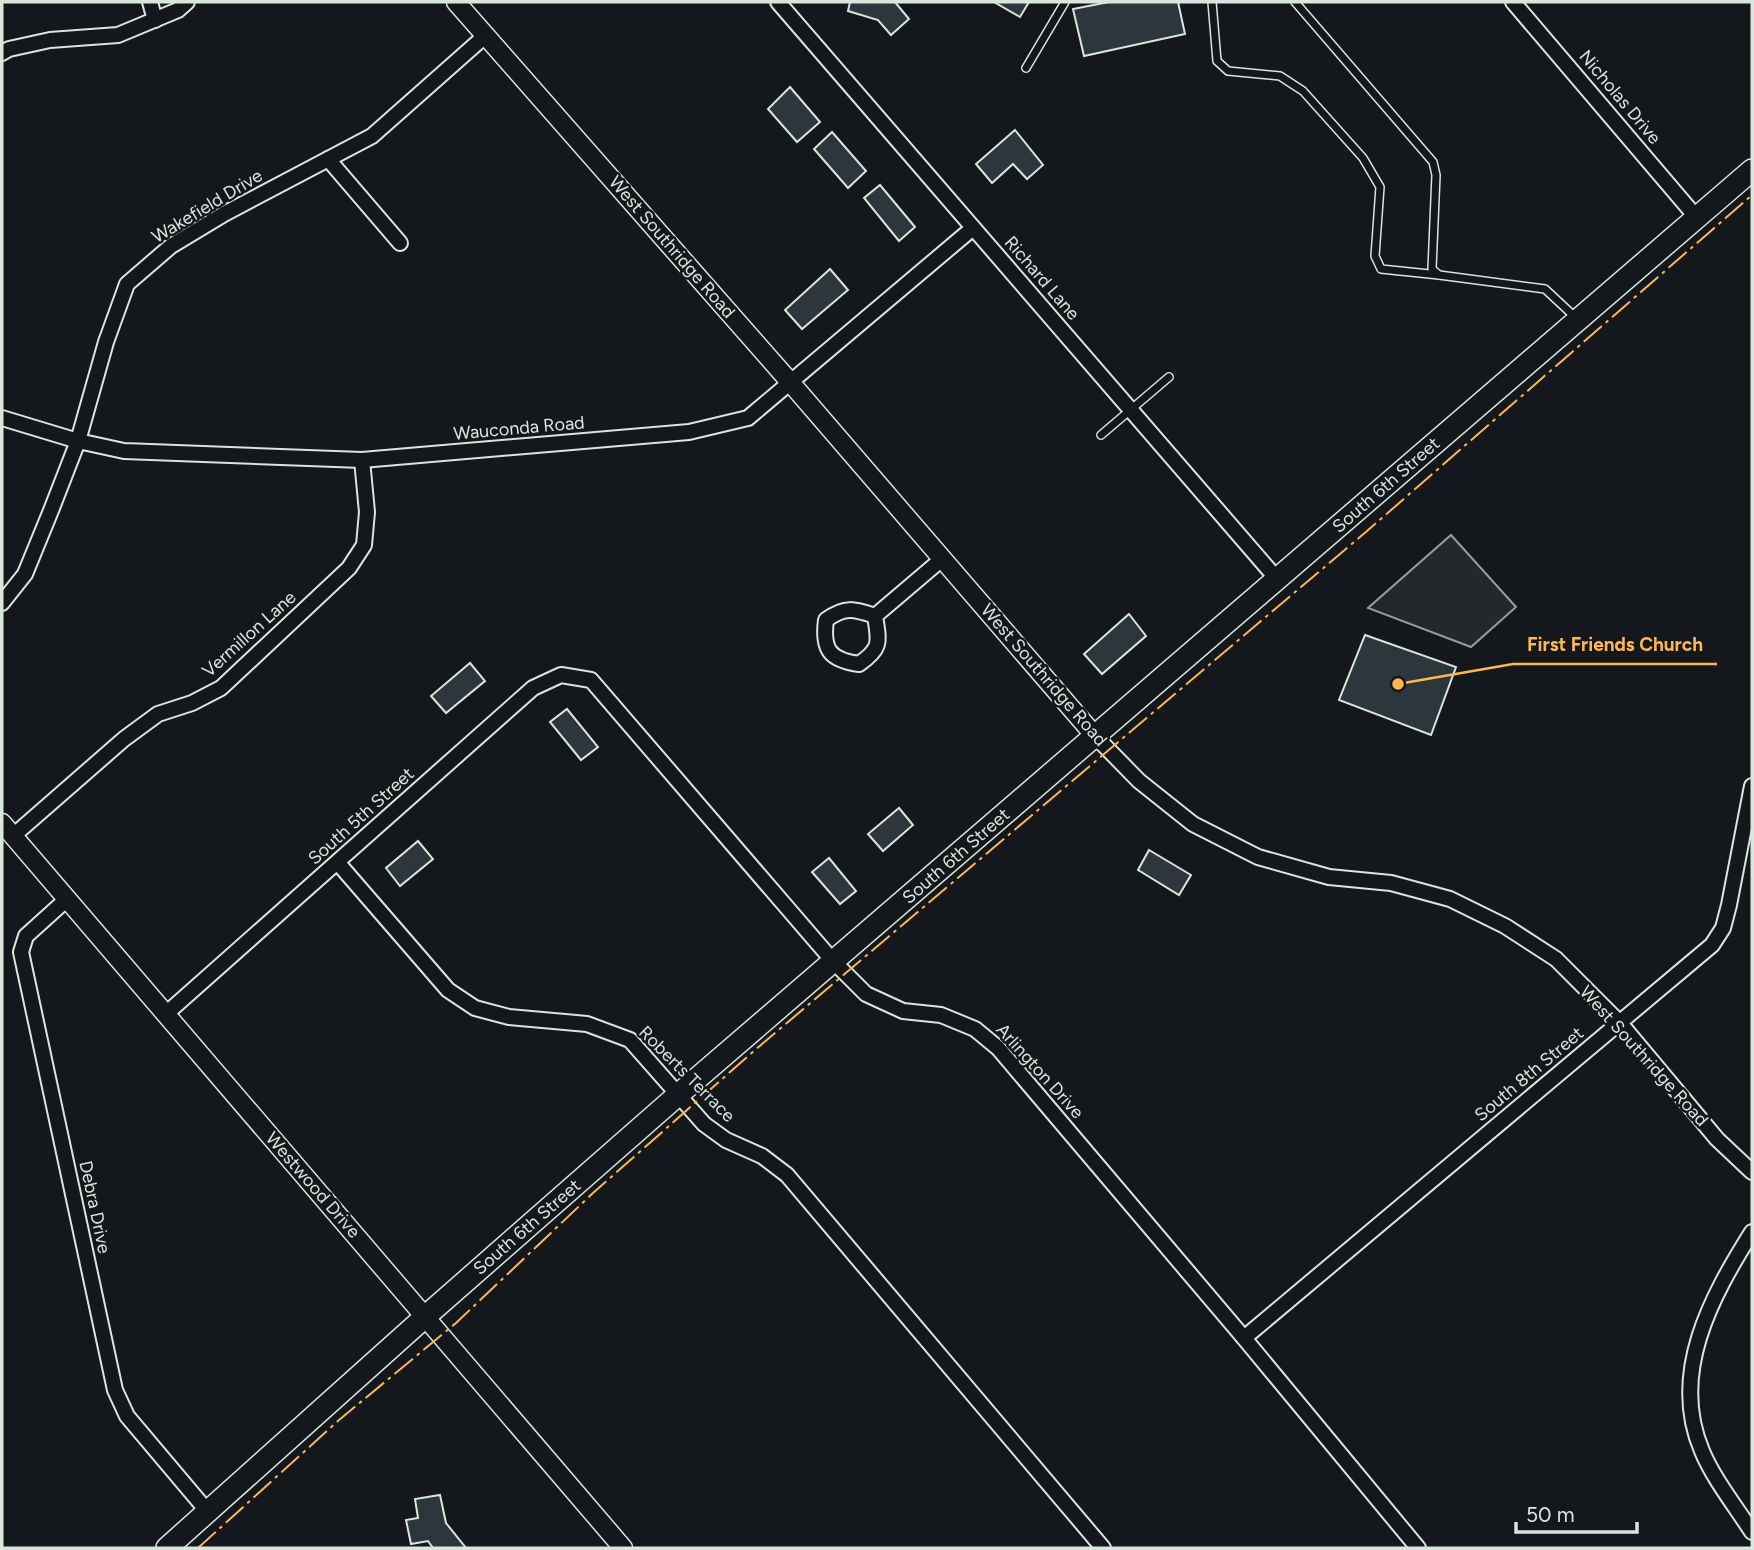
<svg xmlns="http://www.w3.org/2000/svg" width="1754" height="1550" font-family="Figtree,sans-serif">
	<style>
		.parking { fill: #24282b; stroke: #939e99; stroke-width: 2 }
		.building { fill: #2c363c; stroke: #d8e6dc; stroke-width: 2 }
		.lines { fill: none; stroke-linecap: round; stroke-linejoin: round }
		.service-casing { stroke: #d8e6dc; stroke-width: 10 }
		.minor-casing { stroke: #d8e6dc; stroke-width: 18 }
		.tertiary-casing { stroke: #d8e6dc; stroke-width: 21 }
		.secondary-casing { stroke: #d8e6dc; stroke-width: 24 }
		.service { stroke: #14181c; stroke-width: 7 }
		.minor { stroke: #14181c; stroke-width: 14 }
		.tertiary { stroke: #14181c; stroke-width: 18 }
		.secondary { stroke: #14181c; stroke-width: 21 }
		.power { stroke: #ffb74d; stroke-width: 2; stroke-dasharray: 24 5 3.5 5; stroke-linecap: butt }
		.labels { text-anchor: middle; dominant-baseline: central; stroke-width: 5; stroke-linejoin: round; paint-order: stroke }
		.street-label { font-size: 18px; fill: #d8e6dc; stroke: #14181c }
		.leader { fill: none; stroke: #ffb74d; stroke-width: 2.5 }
		.callout-dot { fill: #ffb74d; stroke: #14181c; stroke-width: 2.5 }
		.callout-label { font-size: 19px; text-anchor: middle; font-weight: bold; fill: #ffb74d; stroke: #14181c; stroke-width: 5; stroke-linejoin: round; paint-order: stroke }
	</style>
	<rect width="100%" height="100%" fill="#14181c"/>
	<!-- parking -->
	<polygon class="parking" points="1451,535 1516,607 1471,647 1368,608"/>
	<!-- building -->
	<g class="building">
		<polygon points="850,2 895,2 909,19 891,35 878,20 848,11"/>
		<polygon points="994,2 1029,2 1020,17"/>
		<polygon points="1109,2 1178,2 1185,34 1084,56 1073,9"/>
		<polygon points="790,87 820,122 797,142 768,109"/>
		<polygon points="1015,130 1043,165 1027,179 1013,164 992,183 976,164"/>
		<polygon points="832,132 866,171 848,188 814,149"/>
		<polygon points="880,185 915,227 899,241 864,198"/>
		<polygon points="830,269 848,290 802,329 785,310"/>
		<polygon points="1129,614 1146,636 1102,674 1084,654"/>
		<polygon points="1365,635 1456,667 1431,735 1339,700"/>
		<polygon points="470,663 485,681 446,713 431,696"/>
		<polygon points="567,709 598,747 581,760 550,722"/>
		<polygon points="899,808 913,825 883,851 868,834"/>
		<polygon points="418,841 433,859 400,886 386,868"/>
		<polygon points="1149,850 1191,875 1179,895 1138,870"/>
		<polygon points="829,858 856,891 840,904 812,872"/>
		<polygon points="440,1495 446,1523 466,1548 433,1548 428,1541 411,1544 406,1520 418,1518 415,1499"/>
	</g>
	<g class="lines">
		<defs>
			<g id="service">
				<polyline points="1212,2 1217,61 1228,71 1280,76 1303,91 1363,158 1380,187 1375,256 1381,269 1439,275"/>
				<polyline points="1295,2 1433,162 1436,175 1432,269 1439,275 1545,289 1575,317"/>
				<polyline points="1026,68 1065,2"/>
				<polyline points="1101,435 1169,377"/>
			</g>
			<g id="minor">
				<polyline points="150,2 155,20"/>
				<polyline points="778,2 1277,579"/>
				<polyline points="1513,2 1697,218"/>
				<polyline points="2,53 9,49 50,40 118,35 178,10 187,2"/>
				<polyline points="328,159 400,243"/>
				<polyline points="2,418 78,441 124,451 362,460 689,432 748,418 973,228"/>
				<polyline points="2,603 25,574 52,508 78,441 106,342 127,284 171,246 224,214 372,136 485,36"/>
				<path d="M 875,616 C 879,642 882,648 859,664 C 830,660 822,650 826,620 C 845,606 854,609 875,616 L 942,559"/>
				<polyline points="1095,736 1139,781 1193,824 1258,857 1329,877 1391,883 1450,899 1505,926 1556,959 1620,1023 1717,1139 1752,1172"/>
				<polyline points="13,836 124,739 158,714 192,703 221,688 349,568 364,545 367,512 362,460"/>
				<polyline points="338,863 448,990 475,1008 509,1017 587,1024 630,1040 704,1124 726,1140 762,1156 787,1175 1103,1548"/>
				<polyline points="67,899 26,936 21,952 115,1390 127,1416 208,1512"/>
				<polyline points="167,1013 533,688 561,675 591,680 833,961 866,994 903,1011 941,1015 975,1029 998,1048 1244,1338 1418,1548"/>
				<path d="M 1752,1232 C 1711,1297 1669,1374 1702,1451 C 1713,1478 1736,1507 1752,1532"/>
				<polyline points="1244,1338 1712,945 1723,928 1729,905 1752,786"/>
			</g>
			<g id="tertiary">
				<polyline points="456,2 790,382 1095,736"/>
				<polyline points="2,823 623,1548"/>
			</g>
			<polyline id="secondary" points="167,1548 426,1316 679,1094 1752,170"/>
		</defs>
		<!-- service casing -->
		<use href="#service" class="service-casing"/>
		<!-- minor casing -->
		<use href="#minor" class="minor-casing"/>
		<!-- tertiary casing -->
		<use href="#tertiary" class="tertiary-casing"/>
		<!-- secondary casing -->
		<use href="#secondary" class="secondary-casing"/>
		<!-- service -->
		<use href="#service" class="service"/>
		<!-- minor -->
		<use href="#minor" class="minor"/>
		<!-- tertiary -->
		<use href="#tertiary" class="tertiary"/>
		<!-- secondary -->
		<use href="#secondary" class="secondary"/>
		<!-- power -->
		<polyline class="power" points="198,1548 339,1420 456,1323 593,1193 755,1050 1367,531 1752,195"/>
	</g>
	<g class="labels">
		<!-- street labels -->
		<g class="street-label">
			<text transform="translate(1620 97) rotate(50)">Nicholas Drive</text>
			<text transform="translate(207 206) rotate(-31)">Wakefield Drive</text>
			<text transform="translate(672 247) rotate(49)">West Southridge Road</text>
			<text transform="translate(1042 278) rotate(49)">Richard Lane</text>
			<text transform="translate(519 428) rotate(-5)">Wauconda Road</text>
			<text transform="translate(1386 485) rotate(-41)">South 6th Street</text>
			<text transform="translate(249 634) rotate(-42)">Vermillon Lane</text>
			<text transform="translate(1044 675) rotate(49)">West Southridge Road</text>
			<text transform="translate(361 816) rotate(-42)">South 5th Street</text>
			<text transform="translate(956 856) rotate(-41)">South 6th Street</text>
			<text transform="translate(1644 1056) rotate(48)">West Southridge Road</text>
			<text transform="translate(1040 1071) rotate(48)">Arlington Drive</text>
			<text transform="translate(687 1074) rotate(45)">Roberts Terrace</text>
			<text transform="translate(1529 1074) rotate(-40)">South 8th Street</text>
			<text transform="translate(313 1185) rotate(49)">Westwood Drive</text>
			<text transform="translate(95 1207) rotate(78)">Debra Drive</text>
			<text transform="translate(527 1227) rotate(-41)">South 6th Street</text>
		</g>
	</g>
	<!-- callouts -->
	<path class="leader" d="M1398 684L1513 664H1717"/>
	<circle class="callout-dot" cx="1398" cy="684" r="7"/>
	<g class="callout-label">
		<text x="1615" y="651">First Friends Church</text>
	</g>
	<!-- border -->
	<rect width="1754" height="1550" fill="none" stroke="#d8e6dc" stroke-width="7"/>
	<!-- scale -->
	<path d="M1516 1522v10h121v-10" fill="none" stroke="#d8e6dc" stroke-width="3.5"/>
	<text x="1526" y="1522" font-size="21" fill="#d8e6dc" stroke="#14181c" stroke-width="5" paint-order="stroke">50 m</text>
</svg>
